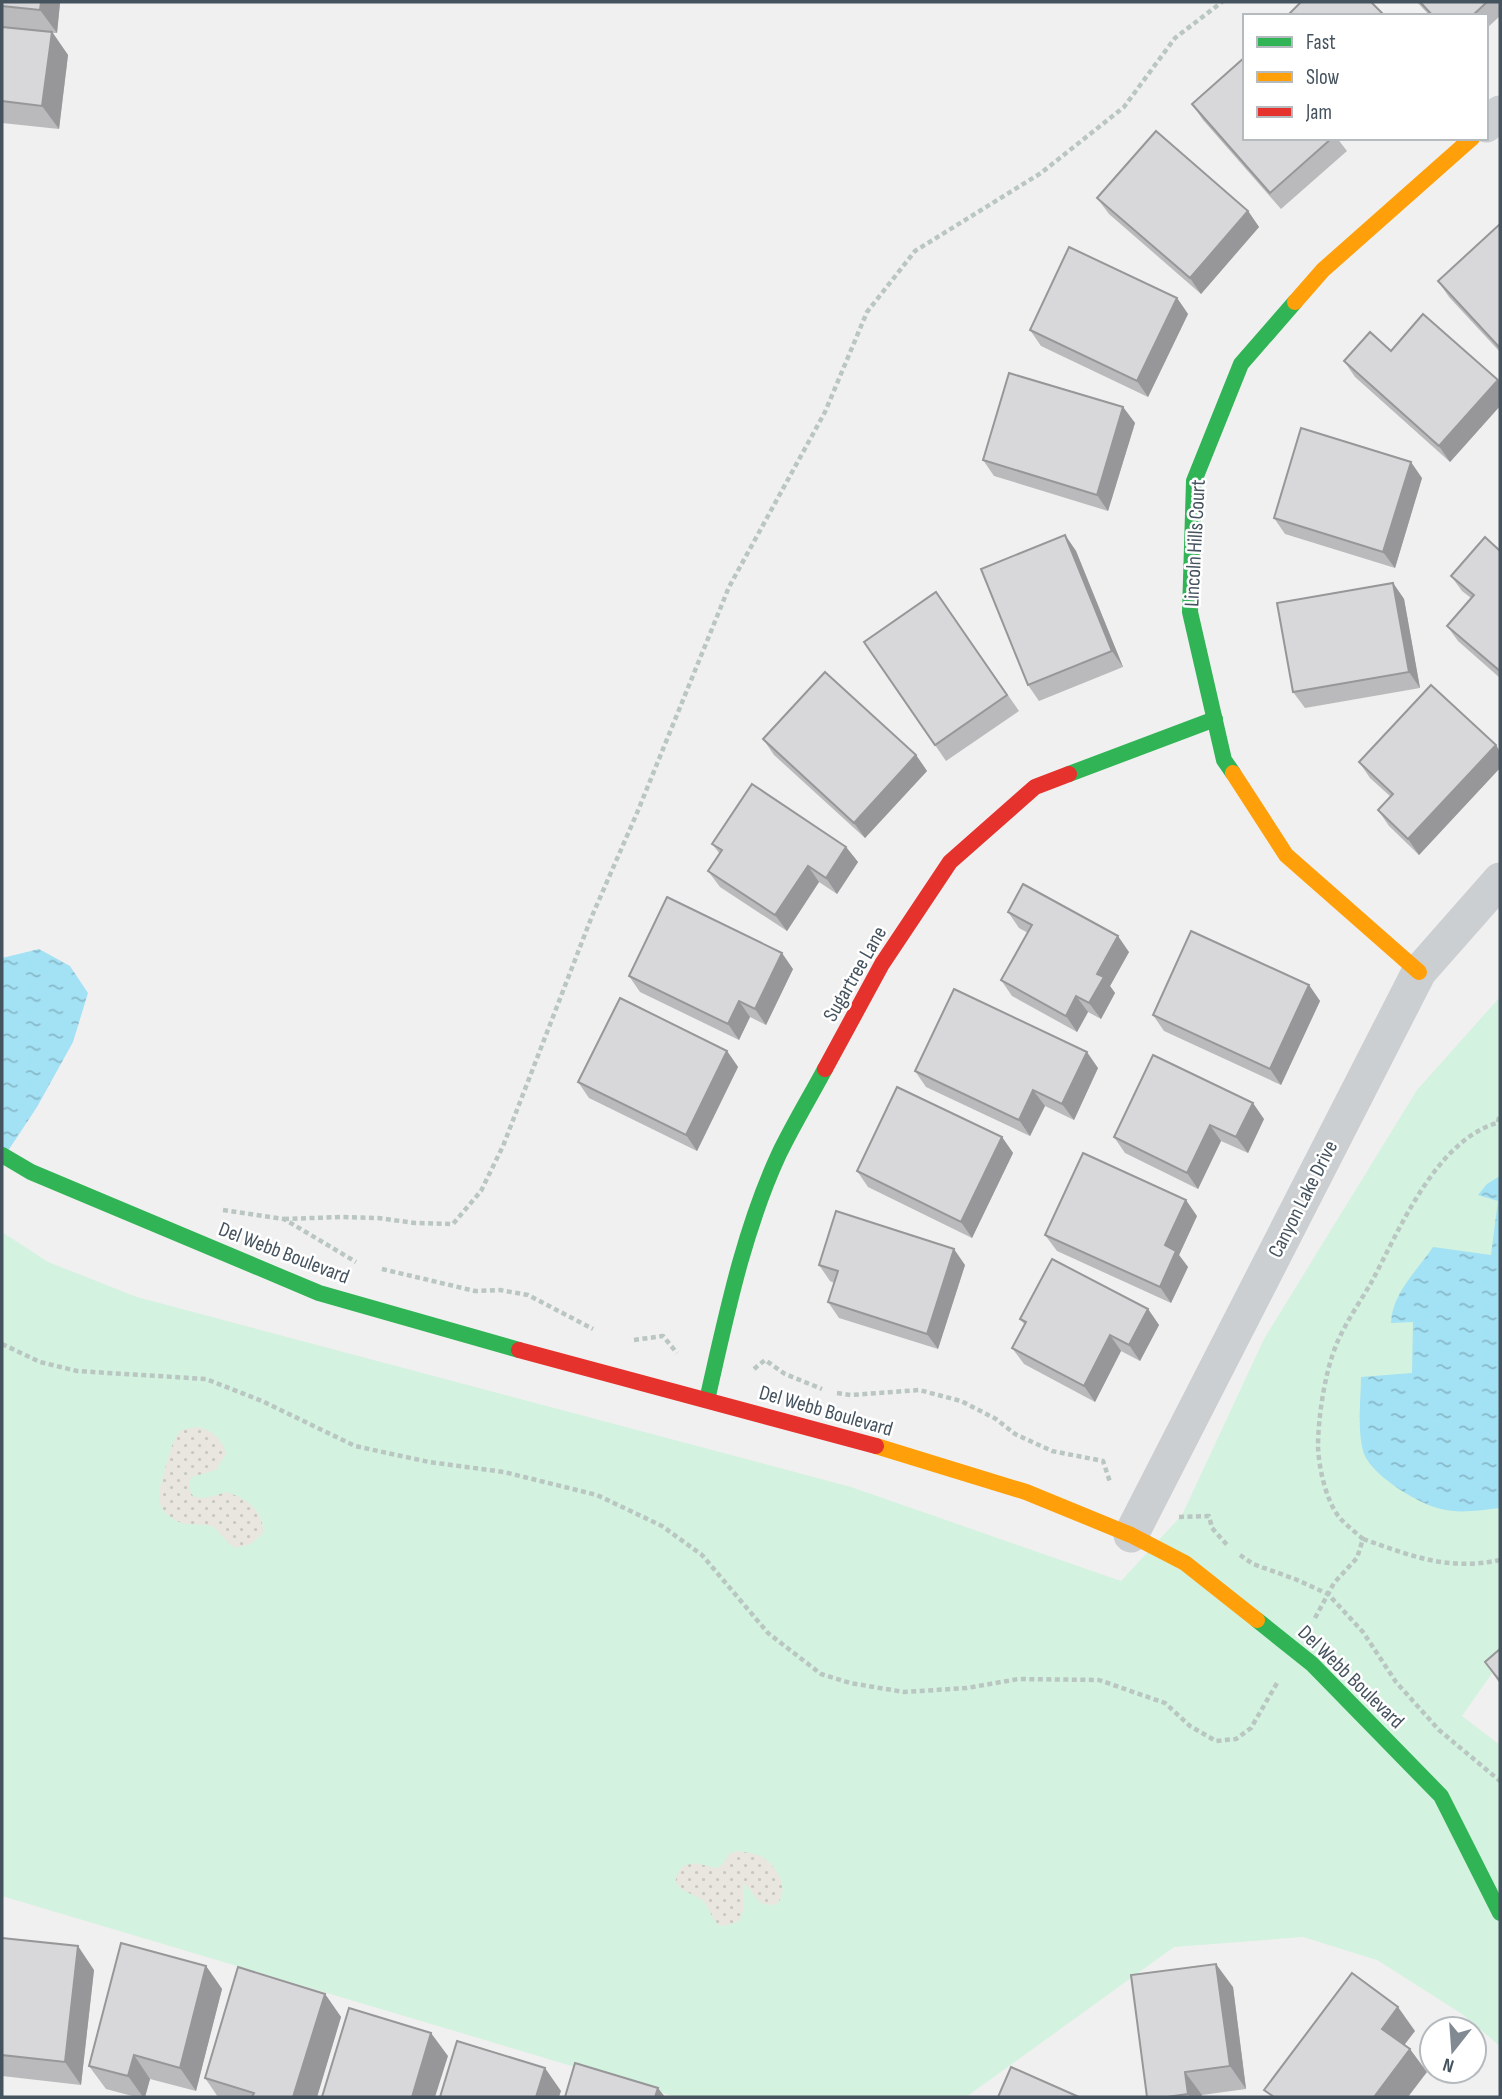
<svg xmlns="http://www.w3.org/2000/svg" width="1502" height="2099" font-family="'Sofia Sans Condensed',sans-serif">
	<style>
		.green { fill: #d3f2df }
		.sand { fill: url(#sand-dots) }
		.water { fill: url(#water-ripples) }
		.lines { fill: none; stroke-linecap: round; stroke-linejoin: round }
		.path { stroke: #b9c6c2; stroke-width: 4.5; stroke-dasharray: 5 3.5; stroke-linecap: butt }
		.street { stroke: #cccfd1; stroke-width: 35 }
		.fast { stroke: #30b455; stroke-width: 16 }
		.slow { stroke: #ff9f0a; stroke-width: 16 }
		.jam { stroke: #e5322d; stroke-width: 16 }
		.wall { fill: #bababc }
		.shaded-wall { fill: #979799 }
		.building { fill: #d8d8db; stroke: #979799; stroke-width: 2 }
		.labels { text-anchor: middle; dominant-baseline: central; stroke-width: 5; stroke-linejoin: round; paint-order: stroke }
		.street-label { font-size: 21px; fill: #45535f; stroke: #fff }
	</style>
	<defs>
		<pattern id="sand-dots" width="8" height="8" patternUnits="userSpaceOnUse" patternTransform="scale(1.75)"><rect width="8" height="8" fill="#e9e6df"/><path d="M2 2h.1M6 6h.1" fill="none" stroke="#c9c7c2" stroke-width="1.8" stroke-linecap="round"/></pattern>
		<pattern id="water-ripples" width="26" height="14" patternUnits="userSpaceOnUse" patternTransform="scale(1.75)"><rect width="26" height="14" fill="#a3e1f4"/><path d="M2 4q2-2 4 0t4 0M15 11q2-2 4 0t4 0" fill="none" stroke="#87b9c9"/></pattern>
	</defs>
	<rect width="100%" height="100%" fill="#f1f0f0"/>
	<!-- green -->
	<polygon class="green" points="1500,997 1500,1662 1462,1716 1500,1745 1500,2046 1462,2014 1377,1960 1303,1937 1174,1947 966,2097 676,2097 2,1896 2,1232 48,1262 137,1297 851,1487 1121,1581 1182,1515 1264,1339 1417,1090"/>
	<!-- sand -->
	<g class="sand">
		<path d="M 196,1427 C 211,1429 223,1439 226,1454 L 216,1470 L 192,1477 C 187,1483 189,1489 193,1496 C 206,1501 214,1495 227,1492 C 246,1498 264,1511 263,1533 L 251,1544 L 236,1548 C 224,1542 220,1530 211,1526 C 201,1523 189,1526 179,1522 C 149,1508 160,1489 166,1465 C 170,1452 172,1441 181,1430 Z"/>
		<path d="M 737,1851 C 745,1852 752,1853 760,1856 C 776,1864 791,1889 777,1904 C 758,1909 756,1895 745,1884 L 743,1885 L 743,1910 L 740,1920 L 732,1924 L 721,1926 C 710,1920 711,1907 702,1900 C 695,1894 677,1891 676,1881 C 675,1875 680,1870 683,1866 L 694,1863 L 717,1868 L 723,1864 L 729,1854 Z"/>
	</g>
	<!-- water -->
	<g class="water">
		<polygon points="39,949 70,966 88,993 73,1042 37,1107 2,1160 2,958"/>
		<path d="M 1500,1176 L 1500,1508 C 1482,1510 1459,1514 1441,1509 C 1419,1504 1377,1478 1366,1458 C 1356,1439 1361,1399 1361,1377 L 1412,1373 L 1413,1322 L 1391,1323 C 1392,1293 1417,1271 1433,1247 L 1491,1255 L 1498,1201 L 1478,1195 L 1487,1184 Z"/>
	</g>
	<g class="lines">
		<!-- path -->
		<g class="path">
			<polyline points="1498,1122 1500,1114"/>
			<polyline points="223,1210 284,1219 356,1262"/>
			<polyline points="284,1219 342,1217 378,1218 415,1223 453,1224 481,1191 503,1146 592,916 637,813 729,587 825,412 867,312 915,251 1041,173 1124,107 1175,38 1222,2"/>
			<polyline points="382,1269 475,1291 500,1290 528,1295 593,1329"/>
			<polyline points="634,1340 663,1336 677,1353"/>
			<polyline points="2,1344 40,1362 77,1371 206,1379 262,1401 355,1446 429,1462 504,1472 597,1495 662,1526 702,1555 768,1633 821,1674 850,1683 904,1692 967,1688 1018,1679 1099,1680 1165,1703 1190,1726 1216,1741 1236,1739 1251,1728 1277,1683"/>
			<polyline points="754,1369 765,1360 785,1374 822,1389"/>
			<polyline points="837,1393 851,1395 919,1390 961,1401 996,1419 1015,1434 1052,1451 1103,1461 1110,1482"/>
			<polyline points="1179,1517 1209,1516 1212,1528 1227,1545"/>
			<path d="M 1363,1539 C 1412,1556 1447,1571 1500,1560"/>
			<polyline points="1240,1555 1253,1564 1295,1579 1328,1594 1363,1632 1396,1682 1439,1730 1500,1781"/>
			<path d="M 1315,1618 L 1334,1583 L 1357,1558 L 1363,1539 C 1355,1532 1346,1525 1339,1517 C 1326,1500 1319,1469 1318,1447 C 1318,1417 1325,1371 1337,1343 C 1346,1322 1360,1302 1371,1283 C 1400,1229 1436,1139 1500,1122"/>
		</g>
		<!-- street -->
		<g class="street">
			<polyline points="1486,125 1500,113"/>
			<polyline points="1131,1535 1419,972 1500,880"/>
		</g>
		<!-- fast -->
		<g class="fast">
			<polyline points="1233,773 1224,760 1190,612 1194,481 1241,364 1295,302"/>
			<polyline points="1069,774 1215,719"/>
			<polyline points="2,1155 31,1172 319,1293 519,1350"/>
			<path d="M 707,1400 C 726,1317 743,1232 779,1154 C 793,1125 810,1097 825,1069"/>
			<polyline points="1257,1620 1312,1664 1441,1796 1500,1913"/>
		</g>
		<!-- slow -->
		<g class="slow">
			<polyline points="1295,302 1323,270 1472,138"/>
			<polyline points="1233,773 1286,855 1419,972"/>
			<polyline points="876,1446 1026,1492 1131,1535 1185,1563 1257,1620"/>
		</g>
		<!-- jam -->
		<g class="jam">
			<polyline points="825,1069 882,964 950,862 1035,787 1069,774"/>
			<polyline points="519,1350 876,1446"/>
		</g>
	</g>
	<!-- wall -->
	<g class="wall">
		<polygon points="2,2 60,3 57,33 53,33 68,55 59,129 2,123"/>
		<polygon points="1417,2 1500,2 1500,16 1486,29 1486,16 1430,16"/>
		<polygon points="1192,104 1245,138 1337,138 1347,151 1281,209 1203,120"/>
		<polygon points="1097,198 1248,211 1259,227 1201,294 1109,214"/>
		<polygon points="1500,224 1500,352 1449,297 1438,281"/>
		<polygon points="1177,298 1188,314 1148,397 1041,346 1030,330"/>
		<polygon points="1391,351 1498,380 1500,384 1500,406 1450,462 1355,377 1344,361"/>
		<polygon points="1123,407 1135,423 1108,511 994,476 983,460"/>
		<polygon points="1422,478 1395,568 1285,534 1274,518"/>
		<polygon points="1065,535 1076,551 1123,667 1039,701 1028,685"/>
		<polygon points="1500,551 1500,678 1458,641 1447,626 1471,598 1462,591 1451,576"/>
		<polygon points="1393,583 1404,599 1420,688 1305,708 1293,692"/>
		<polygon points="936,592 1019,711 946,761 864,642"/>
		<polygon points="763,739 916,755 927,771 865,838 774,755"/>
		<polygon points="1496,745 1500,752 1500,768 1419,855 1389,826 1378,810 1391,797 1370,778 1359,762"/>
		<polygon points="712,844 846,847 858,862 837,894 819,882 787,931 720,887 708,871 720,854"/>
		<polygon points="1008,912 1129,952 1110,986 1115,993 1101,1019 1088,1012 1077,1032 1012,996 1001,980 1028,933 1019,928"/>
		<polygon points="793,969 766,1025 750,1017 739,1040 640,992 629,976"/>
		<polygon points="1309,985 1320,1001 1281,1085 1164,1031 1153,1015"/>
		<polygon points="727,1051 738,1067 697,1151 589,1098 578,1082"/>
		<polygon points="1098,1068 1074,1120 1045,1106 1030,1136 926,1087 915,1071"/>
		<polygon points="1264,1119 1248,1153 1221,1141 1198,1189 1125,1153 1114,1137"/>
		<polygon points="1002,1137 1013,1153 972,1238 868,1187 857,1171"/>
		<polygon points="1197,1216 1179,1255 1188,1267 1171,1303 1057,1251 1045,1235"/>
		<polygon points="819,1265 965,1265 938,1349 839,1318 828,1302 834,1283 830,1281"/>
		<polygon points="1148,1309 1159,1325 1140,1361 1121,1351 1095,1402 1024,1364 1012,1348 1025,1325 1020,1319"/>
		<polygon points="1500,1649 1500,1684 1485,1662"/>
		<polygon points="2,1938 94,1970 81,2085 2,2076"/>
		<polygon points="206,1966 222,1989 196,2091 150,2079 145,2097 136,2097 106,2089 89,2066"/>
		<polygon points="1233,1987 1246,2089 1202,2095 1202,2097 1147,2097"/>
		<polygon points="325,1994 341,2017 317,2097 218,2097 205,2078"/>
	</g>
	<!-- shaded-wall -->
	<g class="shaded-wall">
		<polygon points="41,2 60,3 57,33 40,10"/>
		<polygon points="52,32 68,55 59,129 42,106"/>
		<polygon points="1248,211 1259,227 1201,294 1190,278"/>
		<polygon points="1177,298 1188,314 1148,397 1137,381"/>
		<polygon points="1498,380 1500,384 1500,406 1450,462 1439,446"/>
		<polygon points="1123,407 1135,423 1108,511 1097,495"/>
		<polygon points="1411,462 1422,478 1395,568 1383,552"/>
		<polygon points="1065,535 1076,551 1123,667 1112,651"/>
		<polygon points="1393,583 1404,599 1420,688 1409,672"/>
		<polygon points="1496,745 1500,752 1500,768 1419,855 1408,839"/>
		<polygon points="916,755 927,771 865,838 854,823"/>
		<polygon points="846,847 858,862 837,894 826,878"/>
		<polygon points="808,866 819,882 787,931 775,915"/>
		<polygon points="1118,936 1129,952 1110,986 1115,993 1101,1019 1089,1003 1097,974"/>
		<polygon points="782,953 793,969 766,1025 755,1009"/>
		<polygon points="1309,985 1320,1001 1281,1085 1270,1069"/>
		<polygon points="1076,996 1088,1012 1077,1032 1066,1016"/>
		<polygon points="739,1001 750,1017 739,1040 728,1024"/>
		<polygon points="727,1051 738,1067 697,1151 686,1135"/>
		<polygon points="1087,1052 1098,1068 1074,1120 1062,1104"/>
		<polygon points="1033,1090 1045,1106 1030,1136 1019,1120"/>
		<polygon points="1253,1103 1264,1119 1248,1153 1236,1137"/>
		<polygon points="1210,1125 1221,1141 1198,1189 1187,1173"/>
		<polygon points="1002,1137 1013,1153 972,1238 961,1222"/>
		<polygon points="1186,1200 1197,1216 1179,1255 1188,1267 1171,1303 1160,1287 1165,1245"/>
		<polygon points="954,1249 965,1265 938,1349 927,1334"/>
		<polygon points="1148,1309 1159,1325 1140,1361 1129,1345"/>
		<polygon points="1110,1335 1121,1351 1095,1402 1084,1386"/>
		<polygon points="78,1946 94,1970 81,2085 65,2062"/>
		<polygon points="1216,1964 1233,1987 1246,2089 1230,2066"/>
		<polygon points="206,1966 222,1989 196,2091 180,2068"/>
		<polygon points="325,1994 341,2017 317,2097 293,2097"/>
		<polygon points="1398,2007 1415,2031 1399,2052 1382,2029"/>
		<polygon points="431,2033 448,2056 435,2097 412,2097"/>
		<polygon points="1410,2049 1427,2072 1408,2097 1374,2097"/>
		<polygon points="134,2055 150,2079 145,2097 143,2097 128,2076"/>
		<polygon points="545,2068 561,2091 559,2097 536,2097"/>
		<polygon points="1185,2072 1202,2095 1202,2097 1190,2097 1188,2094"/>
		<polygon points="658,2088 665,2097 655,2097"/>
	</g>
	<!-- building -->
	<g class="building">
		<polygon points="2,2 41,2 40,10 2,6"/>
		<polygon points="1301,2 1371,2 1385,16 1287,16"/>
		<polygon points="1420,2 1487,2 1472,16 1433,16"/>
		<polygon points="2,27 52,32 42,106 2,101"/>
		<polygon points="1245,57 1245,138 1332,138 1270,193 1192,104"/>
		<polygon points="1156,131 1248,211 1190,278 1097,198"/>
		<polygon points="1500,224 1500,348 1438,281"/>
		<polygon points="1069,247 1177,298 1137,381 1030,330"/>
		<polygon points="1423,314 1498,380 1439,446 1344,361 1370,332 1391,351"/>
		<polygon points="1009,373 1123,407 1097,495 983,460"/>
		<polygon points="1301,428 1411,462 1383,552 1274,518"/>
		<polygon points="1065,535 1112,651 1028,685 981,569"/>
		<polygon points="1485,537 1500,551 1500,671 1447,626 1474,595 1451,576"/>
		<polygon points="1393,583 1409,672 1293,692 1277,603"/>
		<polygon points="936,592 1007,695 935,745 864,642"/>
		<polygon points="825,672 916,755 854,823 763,739"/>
		<polygon points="1431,685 1496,745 1408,839 1378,810 1393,794 1359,762"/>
		<polygon points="752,784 846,847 826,878 808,866 775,915 708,871 722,850 712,844"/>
		<polygon points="1023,884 1118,936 1097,974 1104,977 1089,1003 1076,996 1066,1016 1001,980 1032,925 1008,912"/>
		<polygon points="667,897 782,953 755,1009 739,1001 728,1024 629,976"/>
		<polygon points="1191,931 1309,985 1270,1069 1153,1015"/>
		<polygon points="954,989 1087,1052 1062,1104 1033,1090 1019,1120 915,1071"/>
		<polygon points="620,998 727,1051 686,1135 578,1082"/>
		<polygon points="1153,1055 1253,1103 1236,1137 1210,1125 1187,1173 1114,1137"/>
		<polygon points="897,1087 1002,1137 961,1222 857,1171"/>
		<polygon points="1083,1153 1186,1200 1165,1245 1176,1251 1160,1287 1045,1235"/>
		<polygon points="836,1211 954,1249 927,1334 828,1302 838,1271 819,1265"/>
		<polygon points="1052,1259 1148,1309 1129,1345 1110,1335 1084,1386 1012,1348 1026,1322 1020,1319"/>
		<polygon points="1500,1649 1500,1681 1485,1662"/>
		<polygon points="2,1938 78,1946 65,2062 2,2055"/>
		<polygon points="121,1943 206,1966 180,2068 134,2055 128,2076 89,2066"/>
		<polygon points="1216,1964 1230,2066 1185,2072 1188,2094 1167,2097 1147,2097 1131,1975"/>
		<polygon points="238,1967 325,1994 293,2097 252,2097 254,2093 205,2078"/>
		<polygon points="1352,1973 1398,2007 1382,2029 1410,2049 1374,2097 1274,2097 1264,2090"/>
		<polygon points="349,2008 431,2033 412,2097 322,2097"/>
		<polygon points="457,2041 545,2068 536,2097 440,2097"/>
		<polygon points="575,2063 658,2088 655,2097 565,2097"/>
		<polygon points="1011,2067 1079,2097 998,2097"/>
	</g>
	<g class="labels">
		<!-- street labels -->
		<g class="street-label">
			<text transform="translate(1195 543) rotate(-87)">Lincoln Hills Court</text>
			<text transform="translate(855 974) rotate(-60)">Sugartree Lane</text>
			<text transform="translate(1303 1199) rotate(-63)">Canyon Lake Drive</text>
			<text transform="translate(284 1253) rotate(21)">Del Webb Boulevard</text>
			<text transform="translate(826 1411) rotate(16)">Del Webb Boulevard</text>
			<text transform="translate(1351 1677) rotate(44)">Del Webb Boulevard</text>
		</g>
	</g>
	<!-- border -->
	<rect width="1502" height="2099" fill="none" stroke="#45535f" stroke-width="7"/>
	<!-- legend -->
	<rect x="1243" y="14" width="245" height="126" fill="#ffffff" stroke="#b5babf" stroke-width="2"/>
	<rect x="1257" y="37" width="35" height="10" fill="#30b455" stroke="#b5babf" stroke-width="2"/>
	<text x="1306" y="49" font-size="21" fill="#45535f">Fast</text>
	<rect x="1257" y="72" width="35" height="10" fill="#ff9f0a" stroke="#b5babf" stroke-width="2"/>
	<text x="1306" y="84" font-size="21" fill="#45535f">Slow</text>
	<rect x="1257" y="107" width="35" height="10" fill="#e5322d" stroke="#b5babf" stroke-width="2"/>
	<text x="1306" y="119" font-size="21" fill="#45535f">Jam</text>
	<!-- north arrow -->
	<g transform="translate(1453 2050) rotate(197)"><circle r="33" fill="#ffffff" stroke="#b5babf" stroke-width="2"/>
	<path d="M0-5L12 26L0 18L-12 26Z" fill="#818a92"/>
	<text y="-10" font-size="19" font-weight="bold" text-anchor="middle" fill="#45535f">N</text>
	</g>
</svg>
